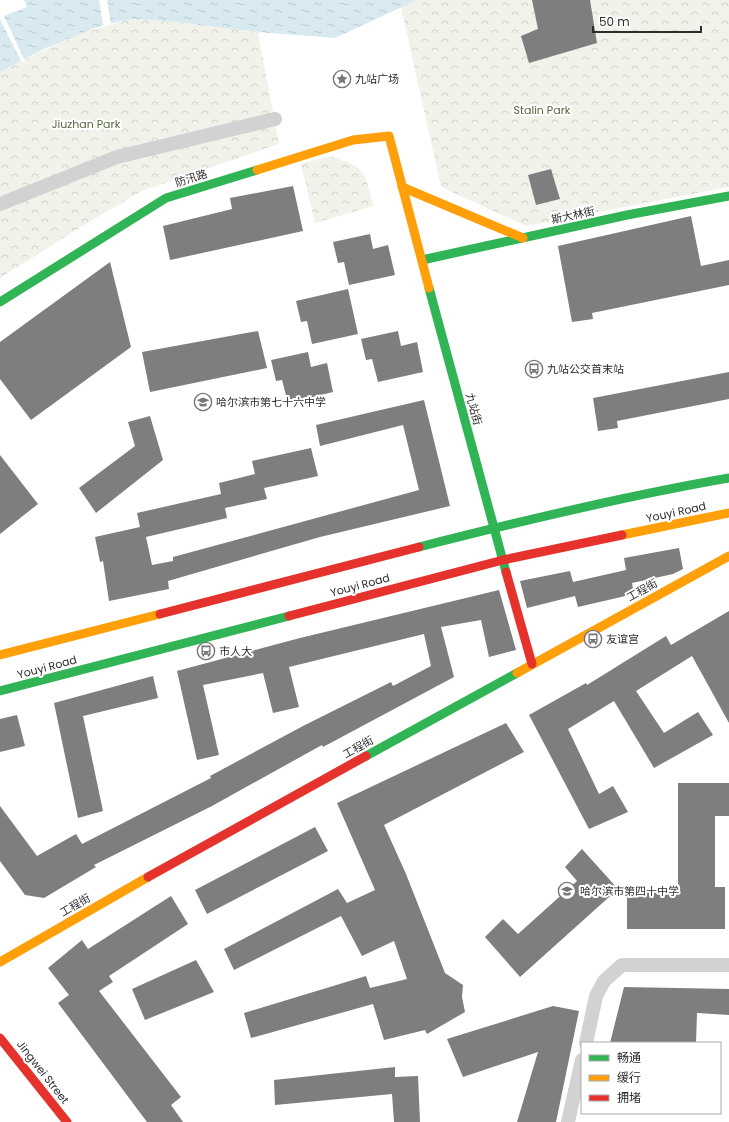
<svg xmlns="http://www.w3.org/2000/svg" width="729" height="1122" font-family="Poppins,'Noto Sans SC',sans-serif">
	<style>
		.forest { fill: url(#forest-crowns) }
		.water { fill: url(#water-ripples) }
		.pier { fill: #fff }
		.building { fill: #7e7e7e }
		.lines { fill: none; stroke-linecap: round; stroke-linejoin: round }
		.street { stroke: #d2d2d2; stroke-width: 14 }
		.fast { stroke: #30b455; stroke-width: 9 }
		.slow { stroke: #ff9f0a; stroke-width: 9 }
		.jam { stroke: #e5322d; stroke-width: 9 }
		.labels { text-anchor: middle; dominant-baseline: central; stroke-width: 4; stroke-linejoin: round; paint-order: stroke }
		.poi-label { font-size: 11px; fill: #2d2d2d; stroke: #fff; text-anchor: start }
		.park-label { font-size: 11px; fill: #56663d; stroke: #fff }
		.street-label { font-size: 11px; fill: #2d2d2d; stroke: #fff }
	</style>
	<defs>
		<pattern id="forest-crowns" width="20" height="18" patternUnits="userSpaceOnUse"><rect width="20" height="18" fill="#f1f3eb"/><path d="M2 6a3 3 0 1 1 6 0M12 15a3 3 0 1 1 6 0" fill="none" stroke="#cfd1ca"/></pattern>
		<pattern id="water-ripples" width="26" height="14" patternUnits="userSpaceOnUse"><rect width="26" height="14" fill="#d8e9f0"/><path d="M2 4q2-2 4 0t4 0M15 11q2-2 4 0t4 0" fill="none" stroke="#bac8ce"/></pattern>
	</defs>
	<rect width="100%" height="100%" fill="#fff"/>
	<!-- forest -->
	<g class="forest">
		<polygon points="417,0 729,0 729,187 526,226 441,187 401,7"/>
		<path d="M 133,19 L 175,22 L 258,32 L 279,144 L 142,191 L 89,222 L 0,278 L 0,72 C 43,50 85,29 133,19 Z"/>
		<path d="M 331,156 C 368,169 363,170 374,206 L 315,223 L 301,164 Z"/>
	</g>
	<!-- water -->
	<polygon class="water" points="0,0 417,0 335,38 258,32 175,22 133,19 103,25 44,49 0,72"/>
	<!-- pier -->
	<g class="pier">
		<polygon points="0,0 24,0 27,7 4,16 25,61 22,63 0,19"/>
		<polygon points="99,0 107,0 111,24 103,25"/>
	</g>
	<!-- building -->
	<g class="building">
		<polygon points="532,0 590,0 597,43 529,63 521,36 538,29"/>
		<polygon points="551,169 560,199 536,205 528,175"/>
		<polygon points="293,186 303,231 170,260 163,226 232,209 230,198"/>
		<polygon points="691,216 701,266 729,260 729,285 592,313 593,319 572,322 558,246"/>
		<polygon points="370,234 373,249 388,245 395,275 349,285 344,262 338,263 333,242"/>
		<polygon points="110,262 131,347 31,420 0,379 0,342"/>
		<polygon points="348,289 358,334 312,344 307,321 301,322 296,301"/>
		<polygon points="258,331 267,368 150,392 142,352"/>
		<polygon points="398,331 401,346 417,342 423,372 378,382 372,359 366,360 361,339"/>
		<polygon points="308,352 311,367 327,363 333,392 288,403 282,380 276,381 271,360"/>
		<polygon points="729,372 729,399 617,421 618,428 598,431 593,398"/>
		<polygon points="424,400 450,506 320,537 168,581 169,589 109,601 103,561 100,562 95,537 140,527 137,513 221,494 219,483 255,474 252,461 311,448 318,476 264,488 267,499 225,508 227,518 146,537 152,565 173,561 173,557 419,490 403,425 320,446 316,425"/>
		<polygon points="150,416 163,460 96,513 79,488 135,446 128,422"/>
		<polygon points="0,455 38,504 0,534"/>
		<polygon points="679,548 683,569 673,574 632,583 634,594 578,607 575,596 527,608 520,581 570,571 573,582 626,570 624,558"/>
		<polygon points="499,590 516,650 489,657 481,620 441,627 454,677 323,747 322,745 212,806 94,865 96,867 44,898 25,895 0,861 0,806 37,856 76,834 82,844 211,778 210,776 303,726 391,682 393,686 431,666 424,634 289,667 299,707 273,713 263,673 203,685 219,755 197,760 177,671 300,638"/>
		<polygon points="729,611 729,723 692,656 636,691 664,733 698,712 713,735 654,768 614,701 568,729 599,794 613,786 628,812 589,829 529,715 586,683 587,685 666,636 671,645"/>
		<polygon points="153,676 158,698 83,716 103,811 78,818 54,703"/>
		<polygon points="17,715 25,746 0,752 0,719"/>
		<polygon points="506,723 524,752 384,825 406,874 445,973 463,985 462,997 465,1012 427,1034 425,1030 384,1040 373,1004 251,1038 244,1013 366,976 370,988 407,979 394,941 362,956 341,916 234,970 224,949 338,889 347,903 375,890 337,803"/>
		<polygon points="678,783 729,783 729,816 715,816 715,887 725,887 725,929 627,929 627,890 678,890"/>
		<polygon points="315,827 328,851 207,914 195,890"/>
		<polygon points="582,849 618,889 520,977 485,937 503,919 518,934 577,881 565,867"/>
		<polygon points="171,896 188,924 109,976 113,982 99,991 181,1097 171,1105 183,1122 147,1122 58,1003 69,995 48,968 82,940 88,949"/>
		<polygon points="196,960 214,992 145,1020 132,989"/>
		<polygon points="624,987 729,989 729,1015 697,1013 696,1043 610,1043"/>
		<polygon points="553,1006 579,1011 556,1122 517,1122 538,1052 463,1077 447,1039"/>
		<polygon points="395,1067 395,1077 418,1076 420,1122 394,1122 392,1094 275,1105 274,1080"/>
	</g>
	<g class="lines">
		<!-- street -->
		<g class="street">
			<polyline points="0,204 117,157 275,119"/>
			<polyline points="586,1043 596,996 604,981 622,965 729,965"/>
			<polyline points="568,1122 582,1060"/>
		</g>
		<!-- fast -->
		<g class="fast">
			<polyline points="422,260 627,215 729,196"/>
			<polyline points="429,288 506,572"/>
			<polyline points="0,302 166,198 257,170"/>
			<path d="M 419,547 C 521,521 625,496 729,478"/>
			<polyline points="0,691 289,616"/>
			<polyline points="366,756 517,673"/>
		</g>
		<!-- slow -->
		<g class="slow">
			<polyline points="257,170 353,140 389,136 429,288"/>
			<polyline points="402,187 523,238"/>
			<polyline points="622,535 729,513"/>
			<polyline points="0,655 160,614"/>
			<polyline points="517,673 729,556"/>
			<polyline points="0,962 148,877"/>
		</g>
		<!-- jam -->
		<g class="jam">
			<polyline points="506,572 532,664"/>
			<polyline points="160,614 419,547"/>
			<polyline points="289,616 503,560 622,535"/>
			<polyline points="148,877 366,756"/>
			<polyline points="0,1038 67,1122"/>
		</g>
	</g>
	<!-- icons -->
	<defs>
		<symbol id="sight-ring" viewBox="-11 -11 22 22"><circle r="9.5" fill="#fff" stroke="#767676" stroke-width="1.5"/><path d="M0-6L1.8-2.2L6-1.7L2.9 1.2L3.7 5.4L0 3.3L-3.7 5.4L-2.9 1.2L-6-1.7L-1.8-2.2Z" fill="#767676"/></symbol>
		<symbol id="bus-ring" viewBox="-11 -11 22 22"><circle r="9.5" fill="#fff" stroke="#767676" stroke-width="1.5"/><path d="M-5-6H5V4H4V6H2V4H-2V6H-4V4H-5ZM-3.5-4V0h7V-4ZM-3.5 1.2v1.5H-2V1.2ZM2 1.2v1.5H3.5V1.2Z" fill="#767676"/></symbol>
		<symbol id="school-ring" viewBox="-11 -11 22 22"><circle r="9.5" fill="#fff" stroke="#767676" stroke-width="1.5"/><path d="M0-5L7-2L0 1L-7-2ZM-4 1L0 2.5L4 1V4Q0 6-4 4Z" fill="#767676"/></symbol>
	</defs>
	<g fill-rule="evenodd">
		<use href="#sight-ring" x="332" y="69" width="20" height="20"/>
		<use href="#bus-ring" x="524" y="359" width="20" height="20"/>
		<use href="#school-ring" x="193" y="392" width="20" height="20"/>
		<use href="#bus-ring" x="583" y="629" width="20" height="20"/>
		<use href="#bus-ring" x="196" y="641" width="20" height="20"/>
		<use href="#school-ring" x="557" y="881" width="20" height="20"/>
	</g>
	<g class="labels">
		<!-- poi labels -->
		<g class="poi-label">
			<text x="355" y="79">九站广场</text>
			<text x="547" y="369">九站公交首末站</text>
			<text x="216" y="402">哈尔滨市第七十六中学</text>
			<text x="606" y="639">友谊宫</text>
			<text x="219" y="651">市人大</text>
			<text x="580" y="891">哈尔滨市第四十中学</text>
		</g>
		<!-- park labels -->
		<g class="park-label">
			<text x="542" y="110">Stalin Park</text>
			<text x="86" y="124">Jiuzhan Park</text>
		</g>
		<!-- street labels -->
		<g class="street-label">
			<text transform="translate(191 178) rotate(-17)">防汛路</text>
			<text transform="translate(573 215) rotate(-12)">斯大林街</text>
			<text transform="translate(474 409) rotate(75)">九站街</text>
			<text transform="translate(676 512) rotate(-12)">Youyi Road</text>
			<text transform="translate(360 585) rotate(-15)">Youyi Road</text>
			<text transform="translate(642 590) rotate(-29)">工程街</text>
			<text transform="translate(47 667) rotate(-15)">Youyi Road</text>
			<text transform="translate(358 747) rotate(-29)">工程街</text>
			<text transform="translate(75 905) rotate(-30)">工程街</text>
			<text transform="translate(43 1072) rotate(52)">Jingwei Street</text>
		</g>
	</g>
	<!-- legend -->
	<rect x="581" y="1042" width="140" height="72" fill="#ffffff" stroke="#ababab"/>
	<rect x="589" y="1055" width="20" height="6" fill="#30b455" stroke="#ababab"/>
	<text x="617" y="1062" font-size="12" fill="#2d2d2d">畅通</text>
	<rect x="589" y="1075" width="20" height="6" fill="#ff9f0a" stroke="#ababab"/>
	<text x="617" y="1082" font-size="12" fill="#2d2d2d">缓行</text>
	<rect x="589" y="1095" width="20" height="6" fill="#e5322d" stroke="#ababab"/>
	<text x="617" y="1102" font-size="12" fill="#2d2d2d">拥堵</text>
	<!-- scale -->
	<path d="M593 26v6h108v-6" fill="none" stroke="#2d2d2d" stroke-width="2"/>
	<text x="599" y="26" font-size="12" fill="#2d2d2d" stroke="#ffffff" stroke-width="3" paint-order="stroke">50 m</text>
</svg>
